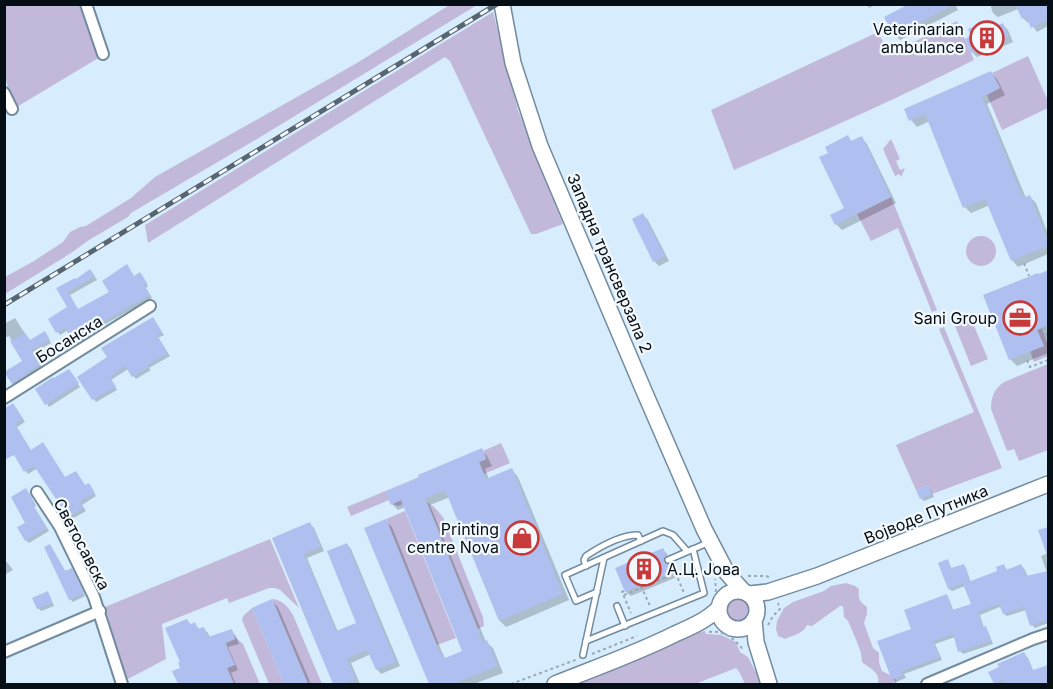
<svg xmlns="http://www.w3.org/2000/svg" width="1053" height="689" font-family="Inter,sans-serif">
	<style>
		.green { fill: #c2b8d9 }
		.shadow { fill: #0003 }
		.building { fill: #afc0f0 }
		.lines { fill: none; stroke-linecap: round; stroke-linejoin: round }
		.lane-casing { stroke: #728b9e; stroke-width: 8 }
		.street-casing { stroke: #728b9e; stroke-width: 14 }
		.secondary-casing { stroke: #728b9e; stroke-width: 18 }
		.path { stroke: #97a9b7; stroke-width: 2; stroke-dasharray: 3 3; stroke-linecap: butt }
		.lane { stroke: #fff; stroke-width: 5 }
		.street { stroke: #fff; stroke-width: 10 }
		.secondary { stroke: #fff; stroke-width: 15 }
		.rail-casing { stroke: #576570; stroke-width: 5 }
		.rail { stroke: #f2f8fc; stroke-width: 3; stroke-dasharray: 9; stroke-linecap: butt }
		.labels { text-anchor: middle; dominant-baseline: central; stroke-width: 4.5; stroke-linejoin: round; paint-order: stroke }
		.poi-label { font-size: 16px; fill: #050e15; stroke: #f2f8fc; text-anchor: end }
		.street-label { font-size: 16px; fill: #050e15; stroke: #f2f8fc }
	</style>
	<rect width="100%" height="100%" fill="#d7edfe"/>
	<!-- green -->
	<g class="green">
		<polygon points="451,4 477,5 257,139 131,213 128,217 89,240 71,253 5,294 5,277 34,261 63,242 70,232 80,227 86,226 131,198 155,177 357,63"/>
		<polygon points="5,5 82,5 100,57 15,108 9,95 5,73"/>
		<polygon points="493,12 518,110 563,224 536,234 531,234 450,61 445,57 148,243 145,225"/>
		<path d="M 957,21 L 974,60 C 895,100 815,135 734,170 L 711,110 L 878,32 L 889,54 Z"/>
		<polygon points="1028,56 1048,101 1048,108 1002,130 987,95 1000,88 992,73"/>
		<polygon points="891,139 900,159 896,161 900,170 905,168 901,177 899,174 895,176 883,149"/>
		<polygon points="891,197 937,310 932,312 898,228 871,241 857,214"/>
		<circle cx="981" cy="251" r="15"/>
		<polygon points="969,314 988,359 971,366 953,321"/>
		<polygon points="944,327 1002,468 932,494 928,485 916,490 896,445 974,412 939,329"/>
		<polygon points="1042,328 1048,345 1048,356 1034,362 1030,351 1044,346 1037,330"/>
		<path d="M 1048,364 L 1048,450 L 1019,461 L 1014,449 L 1007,451 L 991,409 C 991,397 994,389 1004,382 Z"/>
		<polygon points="501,443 510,463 484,474 479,462 486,459 483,451"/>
		<polygon points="419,477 426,494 398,506 392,504 423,491 417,479 386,492 389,500 351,516 347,507"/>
		<polygon points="427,502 434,507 443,517 483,617 484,626 478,629"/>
		<polygon points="405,511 456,638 437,645 386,519"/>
		<polygon points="270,539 299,608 280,590 275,588 269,588 229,603 227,598 162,624 166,659 126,680 105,607"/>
		<path d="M 846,583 L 855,586 L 859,589 C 858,599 859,601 867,607 L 867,614 L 864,623 L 873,648 L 879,653 L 879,662 L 882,671 L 892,676 L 897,681 L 895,684 L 878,684 C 881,672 870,669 862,662 L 861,653 L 857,642 L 848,621 L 844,617 L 843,606 L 840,606 L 812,626 L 807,625 C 803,634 793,635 785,639 L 778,636 L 776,629 L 777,621 L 784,608 L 793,602 L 824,591 L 831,586 Z"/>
		<circle cx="737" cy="610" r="12"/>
		<path d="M 272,599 C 283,600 287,606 293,615 L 322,684 L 308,684 Z"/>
		<polygon points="252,608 284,684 269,684 242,620 243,616"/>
		<polygon points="705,631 706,634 721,635 736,642 740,652 748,657 762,684 745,684 740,673 736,668 695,684 569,684 689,635"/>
		<polygon points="234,636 243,644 260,684 234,684 227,668 234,665 225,644 235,639"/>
	</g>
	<!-- shadow -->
	<g class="shadow">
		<polygon points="866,4 878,4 869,8"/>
		<polygon points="912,4 955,4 958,10 900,40 895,35"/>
		<polygon points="990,4 1048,4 1048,26 1037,32 1030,22 1028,23 1023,18 1018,9 998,17 993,13"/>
		<polygon points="1003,25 1008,30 1013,42 977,57 972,52 976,28 981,33"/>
		<polygon points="991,73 997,79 1005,95 987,104 1026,198 1030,197 1036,203 1048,234 1048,254 1018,267 1012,260 990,205 971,213 965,207 930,121 917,127 911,120 906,110"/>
		<polygon points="847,137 853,142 862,138 867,144 896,203 842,230 836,224 846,208 830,154"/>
		<polygon points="643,215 648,220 669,261 659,266 654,261"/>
		<polygon points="1048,271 1048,353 1017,366 1010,359 985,296"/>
		<polygon points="93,274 97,280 70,295 78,310 143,277 148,286 146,288 152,298 100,327 103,331 79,346 68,330 60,335 50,319 69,308 58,289"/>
		<polygon points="15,318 30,341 47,336 51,343 33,353 42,367 26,377 27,379 15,386 13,383 24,362 9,336 4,338 4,324"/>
		<polygon points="153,319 164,335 158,338 170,356 149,368 151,370 136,379 128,369 111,380 117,390 96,402 79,377 109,358"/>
		<polygon points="71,374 80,387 49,407 37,389"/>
		<polygon points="16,408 25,422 17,427 31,452 66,479 91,488 96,496 82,505 86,511 72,519 38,468 28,474 4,439"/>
		<polygon points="481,450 487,456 492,466 485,469 489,479 512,470 518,477 569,600 506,627 500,621 450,497 430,505 486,642 493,648 503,673 474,684 430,684 366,529 385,521 392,527 444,657 446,659 464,652 405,507 398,510 392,504"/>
		<polygon points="928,487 931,490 934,497 924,501 921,498"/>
		<polygon points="29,493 36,506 34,507 49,531 29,543 26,540"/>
		<polygon points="310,524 314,528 324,551 307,558 338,632 358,623 347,544 351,549 400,666 381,674 377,669 371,654 351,663 360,684 335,684 274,539"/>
		<polygon points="1048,528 1048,593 1043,595 1048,610 1048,623 1035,628 1032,625 1026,610 1007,616 1004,614 1002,606 980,615 984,628 988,631 993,644 963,654 960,651 955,637 935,644 942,660 904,674 906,678 896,682 893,679 913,630 946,596 949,599 954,612 973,605 965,586 952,591 949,589 940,563 947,561 952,569 964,566 966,568 971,583 999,572 1004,566 1008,571 1021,566 1024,568 1028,577 1047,573 1041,556 1048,553 1040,531"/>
		<polygon points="50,546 66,572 74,573 85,596 73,602 70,599"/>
		<polygon points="663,549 667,554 670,561 668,563 668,566 674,571 677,577 631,596 626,592 617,569"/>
		<polygon points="7,562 13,570 4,575 4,564"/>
		<polygon points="47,593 50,596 54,606 41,611 38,608"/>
		<polygon points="272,601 278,607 311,684 285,684 253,608"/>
		<polygon points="187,621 192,625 195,624 200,630 203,628 208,633 210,638 232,631 236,636 239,644 228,647 238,670 231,673 236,684 179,684 174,672 182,669"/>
		<polygon points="1024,654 1028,658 1034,672 1048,667 1048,684 995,684 990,673"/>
	</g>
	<!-- building -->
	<g class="building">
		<polygon points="909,4 955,4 894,36 884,17"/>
		<polygon points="1015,4 1048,4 1048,20 1031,28 1026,17 1022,19"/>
		<polygon points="1003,23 1009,37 971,53 965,39 971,36 968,29 976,26 979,33"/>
		<polygon points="991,71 1000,88 982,97 1023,198 1030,195 1048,241 1048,246 1011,261 985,199 963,208 925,114 909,121 904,109"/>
		<polygon points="848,135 851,141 862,136 891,197 835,225 830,215 844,208 819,157 828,153 825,147"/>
		<polygon points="643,213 665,256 653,262 632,219"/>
		<polygon points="127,264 134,276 140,272 147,283 144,285 150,295 99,324 101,328 75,344 65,328 56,333 48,319 67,307 56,288 75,278 76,279 90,269 95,276 68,292 78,309 109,292 102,281"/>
		<polygon points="1048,270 1048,325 1037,330 1044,346 1009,360 983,295 1038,273 1039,274"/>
		<polygon points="153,317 162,332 157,335 168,353 148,365 149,367 132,377 125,366 110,377 116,387 92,400 77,377 107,357 101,348"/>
		<polygon points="45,331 50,340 32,350 40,364 25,374 25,376 12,384 4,372 22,361 10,341 25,333 30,340"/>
		<polygon points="69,369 79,383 45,405 35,389 53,377 54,378"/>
		<polygon points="13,403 23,419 15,424 31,450 43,442 65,477 76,471 85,485 89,483 95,493 80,502 84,508 68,517 34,466 24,472 14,455 4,460 4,409"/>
		<polygon points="482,448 486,459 479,462 486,479 512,468 563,594 499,621 445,490 425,499 483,642 487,640 498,666 453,684 429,684 364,528 386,519 440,654 443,653 445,658 462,651 401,500 391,505 385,492 419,478 418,475"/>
		<polygon points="928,485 932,494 920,499 916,490"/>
		<polygon points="26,488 34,502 32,503 47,528 25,541 17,527 25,523 11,497"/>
		<polygon points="310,522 321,547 304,554 336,631 356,623 327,551 347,543 396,662 376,670 367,650 347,659 356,679 344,684 333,684 272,538"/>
		<polygon points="1048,527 1048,555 1047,555 1038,530"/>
		<polygon points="50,544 65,571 72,568 84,593 69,600 44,547"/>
		<polygon points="663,548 666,555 664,558 663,561 666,564 670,564 673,572 625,592 615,568"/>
		<polygon points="948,559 951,568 964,564 970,581 948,589 938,563"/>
		<polygon points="1004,564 1006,570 1021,564 1026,576 1048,571 1048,620 1030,626 1024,607 1003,614 999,604 978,612 983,627 986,626 991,641 958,652 953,634 933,641 940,657 902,671 904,675 892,680 877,641 911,629 904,610 947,594 952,610 971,604 963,584 997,571 996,567"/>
		<polygon points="48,591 52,603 37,609 32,598"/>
		<polygon points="272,599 308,684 284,684 252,608"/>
		<polygon points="187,619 190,625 195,622 198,629 204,627 208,637 232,629 235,639 225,642 235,665 227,668 234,684 178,684 172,671 180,668 178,662 180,662 165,628"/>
		<polygon points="1024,652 1033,670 1048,665 1048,683 1043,684 1006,684 1004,680 994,684 988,672 999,667 997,664"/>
	</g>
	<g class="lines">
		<defs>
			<g id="lane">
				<polyline points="668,560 705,544"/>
				<path d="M 586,566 L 584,560 L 586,556 C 601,546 620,535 638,535 L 641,541"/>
				<polyline points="597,592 576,601 565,575 663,531 673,535 687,551"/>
				<polyline points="617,606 625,626"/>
				<polyline points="586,641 704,593 693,549"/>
				<polyline points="583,655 604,558"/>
			</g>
			<g id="street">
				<polyline points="86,4 103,54"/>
				<polyline points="4,93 12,109"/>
				<polyline points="4,398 150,306"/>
				<polyline points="37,492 60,527 94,597 122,684"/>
				<polyline points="4,652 100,611"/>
				<polyline points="927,684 1033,639 1048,634"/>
			</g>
			<g id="secondary">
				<polyline points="502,4 513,63 540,146 644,391 704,529 727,573 744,592"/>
				<circle cx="738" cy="610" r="19"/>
				<polyline points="749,594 768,592 817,576 1048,484"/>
				<polyline points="754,620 756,642 769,684"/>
				<path d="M 555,684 C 595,668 637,653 675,634 C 691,627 707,620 719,608"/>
			</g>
		</defs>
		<!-- lane casing -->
		<use href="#lane" class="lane-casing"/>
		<!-- street casing -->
		<use href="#street" class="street-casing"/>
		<!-- secondary casing -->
		<use href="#secondary" class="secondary-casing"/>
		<!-- path -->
		<g class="path">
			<polyline points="1024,263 1029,276"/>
			<polyline points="1044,327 1048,339"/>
			<polyline points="1027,360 1030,367 1048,360"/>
			<polyline points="672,570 674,569 684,593"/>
			<polyline points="748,576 766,576 769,577"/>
			<polyline points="641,586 650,606"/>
			<polyline points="624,591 622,592 631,613"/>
			<polyline points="624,595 676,573"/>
			<polyline points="715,598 716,589 715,579"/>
			<polyline points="768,625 773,616 780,609 778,603"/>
			<path d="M 709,632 C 725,630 735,639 744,651"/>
			<polyline points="592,654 637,636"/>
			<polyline points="511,684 578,659"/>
		</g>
		<!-- lane -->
		<use href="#lane" class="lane"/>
		<!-- street -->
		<use href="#street" class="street"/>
		<!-- secondary -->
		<use href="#secondary" class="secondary"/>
		<defs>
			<polyline id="rail" points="4,305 497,4"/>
		</defs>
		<!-- rail casing -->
		<use href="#rail" class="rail-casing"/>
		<!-- rail -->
		<use href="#rail" class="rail"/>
	</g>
	<!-- icons -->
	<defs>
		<symbol id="building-ring" viewBox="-11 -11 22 22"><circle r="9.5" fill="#f2f8fc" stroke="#c8393a" stroke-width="1.5"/><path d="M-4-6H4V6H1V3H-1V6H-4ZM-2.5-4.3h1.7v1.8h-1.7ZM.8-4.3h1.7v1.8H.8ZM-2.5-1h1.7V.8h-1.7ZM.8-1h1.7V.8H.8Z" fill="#c8393a"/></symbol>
		<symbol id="office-ring" viewBox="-11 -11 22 22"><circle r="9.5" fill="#f2f8fc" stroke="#c8393a" stroke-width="1.5"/><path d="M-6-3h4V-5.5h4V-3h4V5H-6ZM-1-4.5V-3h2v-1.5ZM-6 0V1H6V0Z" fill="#c8393a"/></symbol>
		<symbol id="shop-ring" viewBox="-11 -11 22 22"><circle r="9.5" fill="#f2f8fc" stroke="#c8393a" stroke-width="1.5"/><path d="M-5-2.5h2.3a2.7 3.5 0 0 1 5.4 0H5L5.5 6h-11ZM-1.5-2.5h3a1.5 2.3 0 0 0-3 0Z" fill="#c8393a"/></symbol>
	</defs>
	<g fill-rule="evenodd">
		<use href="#building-ring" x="968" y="19" width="38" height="38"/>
		<use href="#office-ring" x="1001" y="299" width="38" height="38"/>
		<use href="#shop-ring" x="503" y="519" width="38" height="38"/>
		<use href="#building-ring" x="625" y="550" width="38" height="38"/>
	</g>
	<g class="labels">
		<!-- poi labels -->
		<g class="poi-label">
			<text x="964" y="29">Veterinarian<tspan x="964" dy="18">ambulance</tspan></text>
			<text x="997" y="318">Sani Group</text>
			<text x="499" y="529">Printing<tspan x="499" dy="18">centre Nova</tspan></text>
			<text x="667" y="569" text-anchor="start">А.Ц. Јова</text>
		</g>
		<!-- street labels -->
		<g class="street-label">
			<text transform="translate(610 263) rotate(67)">Западна трансверзала 2</text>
			<text transform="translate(69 339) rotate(-32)">Босанска</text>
			<text transform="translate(926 514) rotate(-22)">Војводе Путника</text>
			<text transform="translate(82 544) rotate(62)">Светосавска</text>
		</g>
	</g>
	<!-- border -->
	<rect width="1053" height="689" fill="none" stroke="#050e15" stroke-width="12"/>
</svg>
